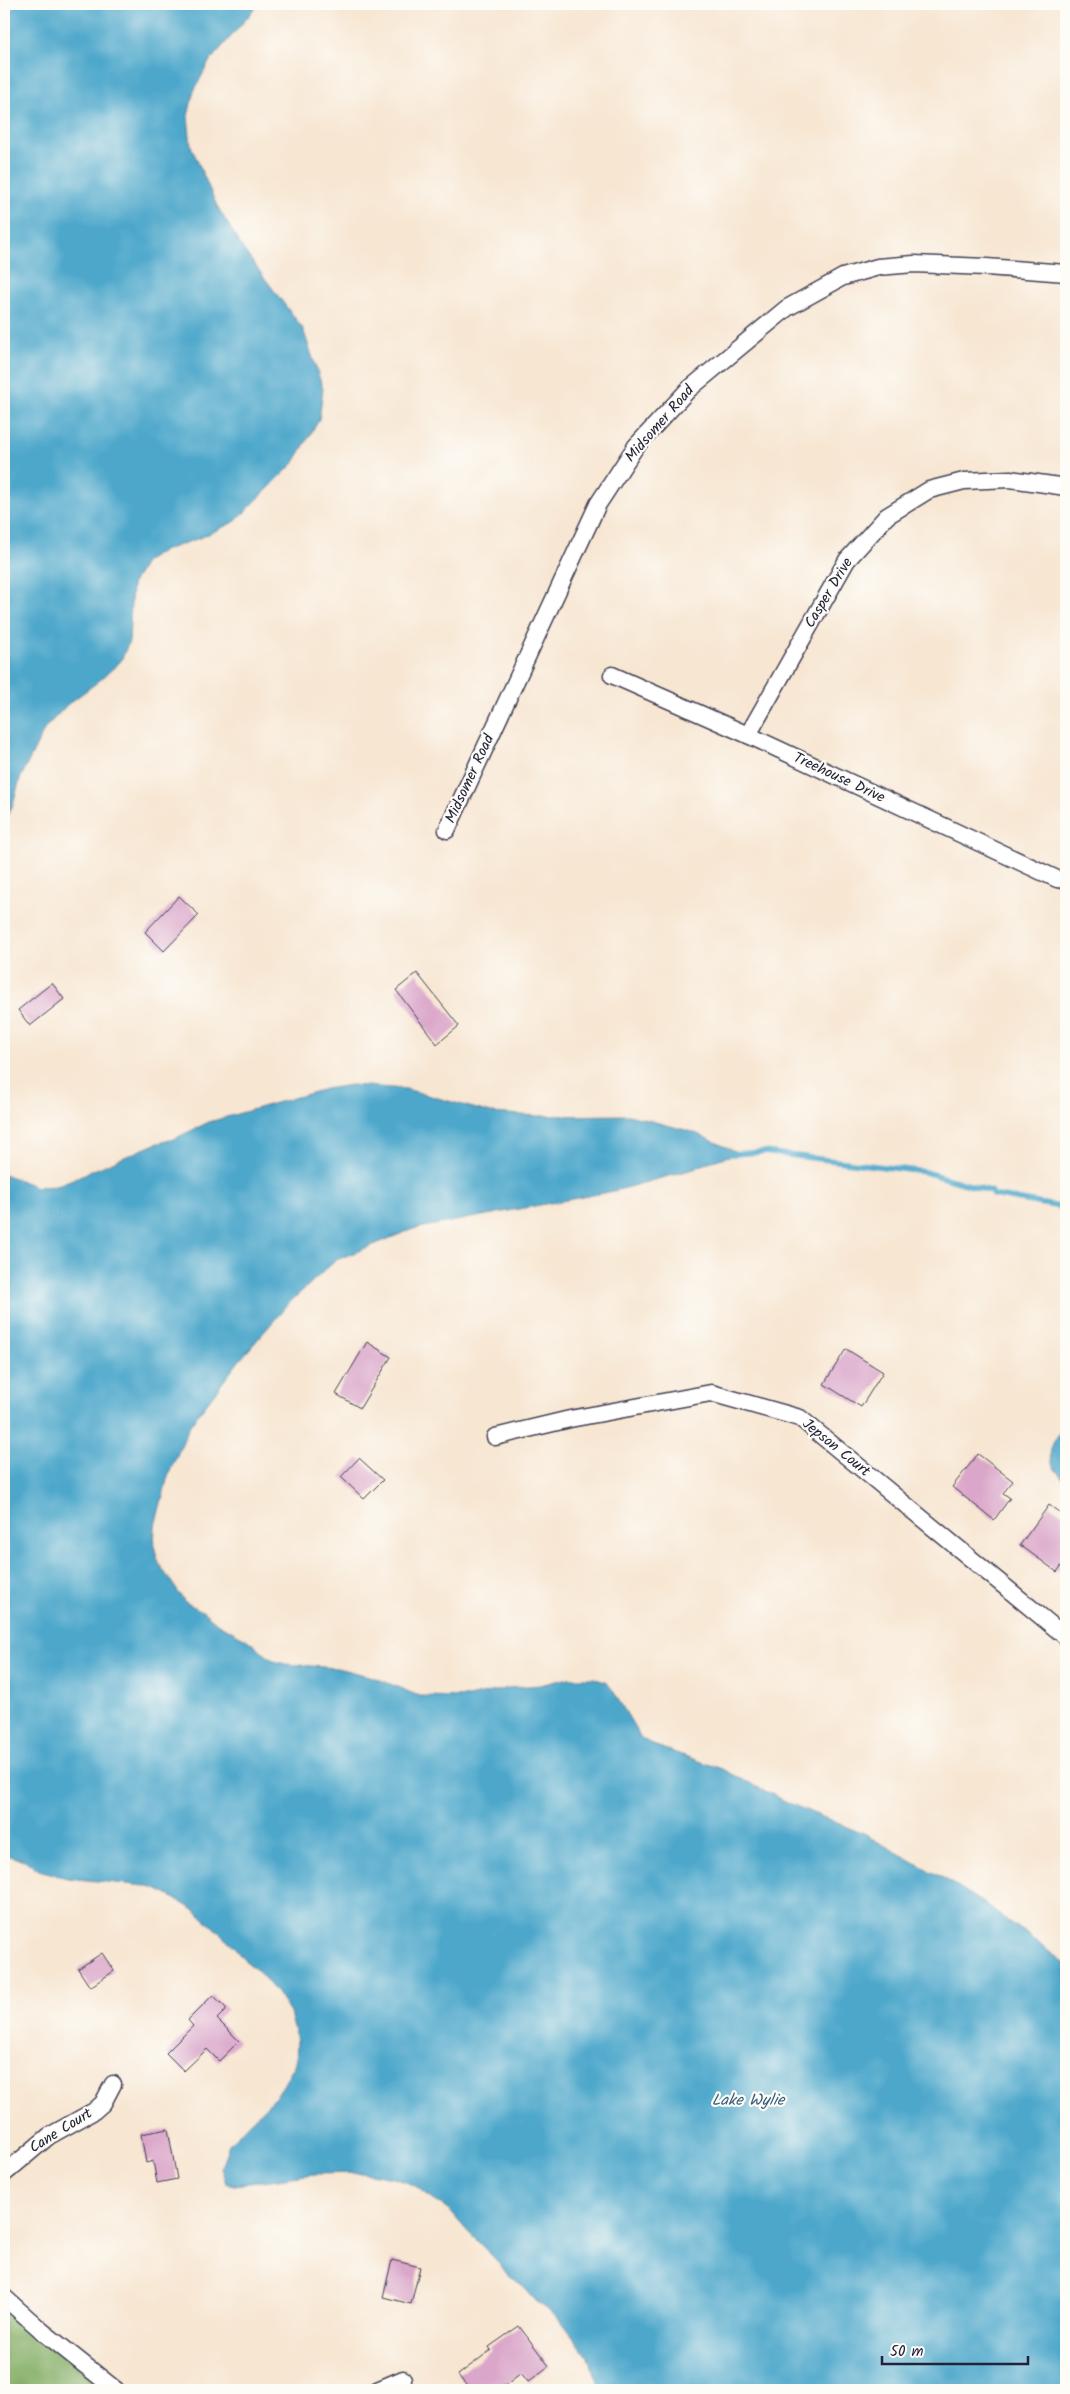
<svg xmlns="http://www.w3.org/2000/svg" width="1070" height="2394" font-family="Kalam,sans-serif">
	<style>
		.forest { fill: #84ae66; stroke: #536850 }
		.water { fill: #4ea7cb; stroke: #386483 }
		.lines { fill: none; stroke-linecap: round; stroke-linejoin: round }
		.stream { stroke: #4ea7cb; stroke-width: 5.5 }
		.building { fill: #daa6c9 }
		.minor-casing { stroke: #423f52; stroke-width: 19 }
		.minor { stroke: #fff; stroke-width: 16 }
		.labels { text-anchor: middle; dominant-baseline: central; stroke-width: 4.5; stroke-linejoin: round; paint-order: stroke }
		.street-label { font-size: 15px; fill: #22223b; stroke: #fdfcf7 }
		.water-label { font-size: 16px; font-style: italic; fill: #365e7c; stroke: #fdfcf7 }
	</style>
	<rect width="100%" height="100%" fill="#fdfcf7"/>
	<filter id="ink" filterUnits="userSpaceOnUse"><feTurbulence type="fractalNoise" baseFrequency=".02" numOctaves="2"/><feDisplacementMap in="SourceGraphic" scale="10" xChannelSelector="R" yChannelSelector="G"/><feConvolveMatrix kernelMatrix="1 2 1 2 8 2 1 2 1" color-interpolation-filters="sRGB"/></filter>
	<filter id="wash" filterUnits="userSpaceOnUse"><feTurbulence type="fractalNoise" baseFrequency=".0096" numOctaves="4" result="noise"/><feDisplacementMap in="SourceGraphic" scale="20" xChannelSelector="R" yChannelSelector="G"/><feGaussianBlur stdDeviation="1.12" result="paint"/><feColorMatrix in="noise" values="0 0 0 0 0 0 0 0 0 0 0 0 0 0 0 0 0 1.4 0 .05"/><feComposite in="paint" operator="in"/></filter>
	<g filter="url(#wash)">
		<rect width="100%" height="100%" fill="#f7e6d2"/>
		<!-- forest -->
		<polygon class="forest" points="4,2304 106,2390 4,2390"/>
		<!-- water -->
		<g class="water">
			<polygon points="4,4 259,4 209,62 194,91 188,116 191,146 217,206 245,252 303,329 323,389 319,420 293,464 236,521 202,537 163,551 146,561 132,585 129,641 121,661 99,681 68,704 45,728 20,779 12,807 5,819 4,828"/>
			<polygon points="351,1085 406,1089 491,1113 538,1116 629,1115 693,1132 739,1153 709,1162 694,1169 614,1191 413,1229 336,1260 290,1302 239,1361 190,1425 168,1476 155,1526 154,1546 159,1564 185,1602 204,1612 218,1624 246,1639 274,1661 285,1664 337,1668 373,1677 419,1696 468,1697 514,1687 540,1685 569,1678 594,1678 607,1683 612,1689 641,1738 653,1745 722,1769 791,1804 864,1834 957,1886 993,1909 1004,1919 1028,1934 1033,1940 1066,1964 1066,2390 601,2390 587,2355 559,2318 536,2301 521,2284 509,2277 500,2264 469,2233 449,2210 414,2185 394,2178 364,2173 314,2174 234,2185 226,2183 221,2168 229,2144 278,2094 296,2063 297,2040 290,2013 277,1993 259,1972 242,1958 233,1945 196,1911 159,1890 145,1886 67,1878 39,1870 21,1859 4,1855 4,1174 37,1187 56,1186 155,1144 174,1139 209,1122 325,1089"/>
			<path d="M 1066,1425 L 1066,1481 C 1043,1461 1047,1447 1066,1425 Z"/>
		</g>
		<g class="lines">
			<!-- stream -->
			<polyline class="stream" points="731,1154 764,1152 925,1172 990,1191 993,1195 1066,1208"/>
		</g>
		<g id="blocks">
			<!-- building -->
			<g class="building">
				<polygon points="179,896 199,915 164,951 145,932"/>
				<polygon points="417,973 459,1026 437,1044 396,990"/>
				<polygon points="52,983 64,999 30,1026 18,1010"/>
				<polygon points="367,1342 391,1357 360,1408 336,1394"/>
				<polygon points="846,1349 883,1372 861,1407 824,1384"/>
				<polygon points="978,1454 1013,1481 1003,1493 1010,1498 994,1520 952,1487"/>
				<polygon points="359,1458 383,1480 364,1499 341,1477"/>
				<polygon points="1049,1505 1066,1517 1066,1559 1057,1572 1020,1545"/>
				<polygon points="102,1953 114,1971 90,1987 78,1969"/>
				<polygon points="213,1995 227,2009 217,2019 239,2041 219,2061 207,2049 184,2071 166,2053 193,2026 188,2020"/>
				<polygon points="168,2129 177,2179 157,2183 153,2161 146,2163 141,2134"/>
				<polygon points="392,2260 420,2267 411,2304 383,2297"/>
				<polygon points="519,2326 549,2366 528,2382 521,2373 499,2390 470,2390 458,2375 491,2350 489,2347"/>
			</g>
		</g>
	</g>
	<g filter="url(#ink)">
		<use href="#blocks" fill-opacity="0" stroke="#423f52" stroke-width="1"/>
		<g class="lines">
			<defs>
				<g id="minor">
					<polyline points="612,675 748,735 1057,879 1066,880"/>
					<polyline points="748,735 847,560 887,516 929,490 964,481 1010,479 1066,487"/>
					<polyline points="447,830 598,504 636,446 688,390 787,308 843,277 878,267 914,264 986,267 1066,273"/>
					<polyline points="495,1437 570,1419 711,1393 800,1418 1066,1637"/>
					<polyline points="4,2174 49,2136 94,2111 103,2103 113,2084"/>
					<polyline points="4,2297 42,2331 116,2390"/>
					<polyline points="377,2390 403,2379"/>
				</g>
			</defs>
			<!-- minor casing -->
			<use href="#minor" class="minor-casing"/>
			<!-- minor -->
			<use href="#minor" class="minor"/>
		</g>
	</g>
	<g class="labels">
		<!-- street labels -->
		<g class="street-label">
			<text transform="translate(660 424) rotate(-49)">Midsomer Road</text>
			<text transform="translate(829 593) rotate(-59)">Casper Drive</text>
			<text transform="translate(839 778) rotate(25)">Treehouse Drive</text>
			<text transform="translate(470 779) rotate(-65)">Midsomer Road</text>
			<text transform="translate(836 1448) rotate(39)">Jepson Court</text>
			<text transform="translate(61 2131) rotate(-32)">Cane Court</text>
		</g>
		<!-- water labels -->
		<g class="water-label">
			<text x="748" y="2100">Lake Wylie</text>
		</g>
	</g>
	<!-- margin -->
	<rect width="1070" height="2394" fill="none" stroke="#fdfcf7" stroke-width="20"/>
	<!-- scale -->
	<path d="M882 2356v8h146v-8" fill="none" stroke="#22223b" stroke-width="2.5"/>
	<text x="890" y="2356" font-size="15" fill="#22223b" stroke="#fdfcf7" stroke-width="4" paint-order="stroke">50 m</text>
</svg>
